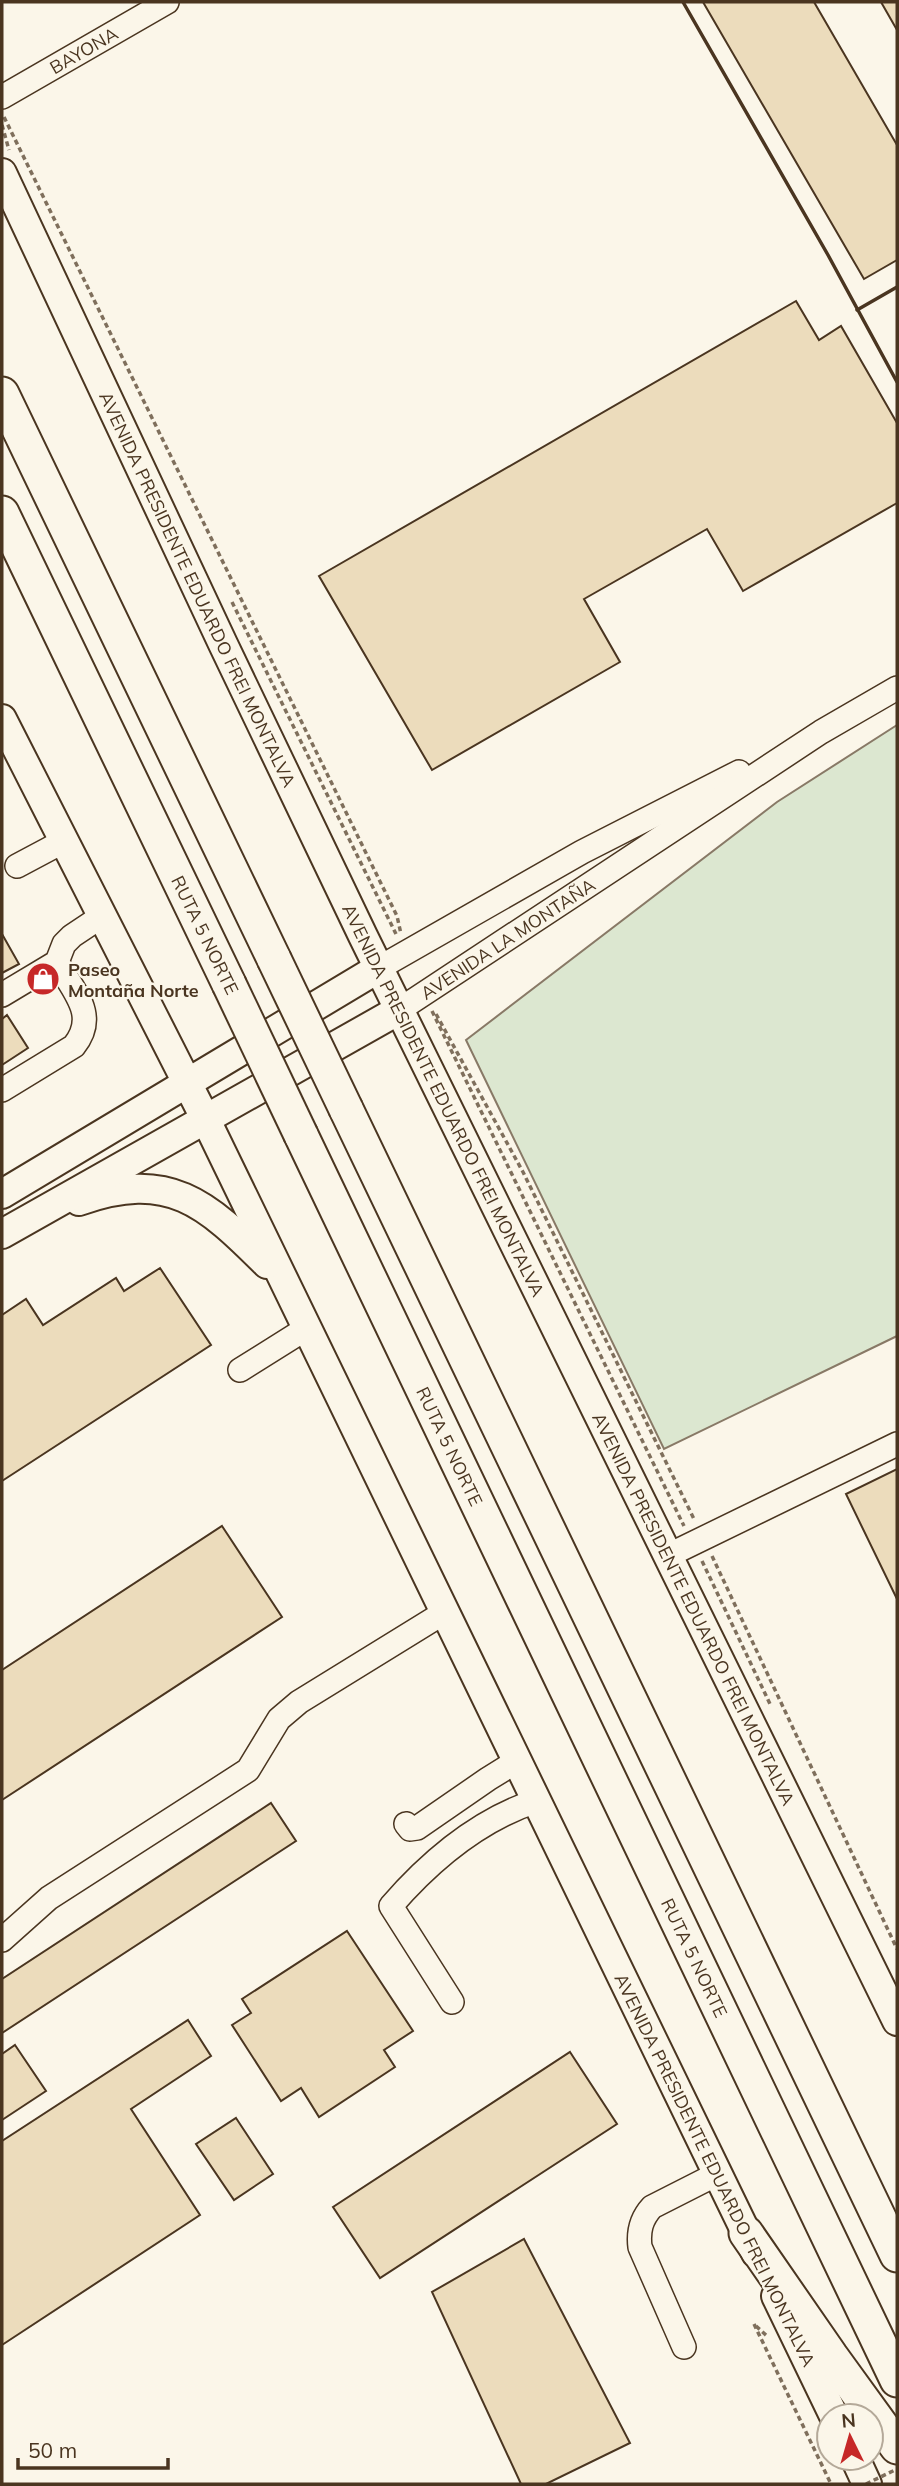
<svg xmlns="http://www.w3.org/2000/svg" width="899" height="2486" font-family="Mulish,sans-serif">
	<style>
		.green { fill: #dce7d0; stroke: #887966; stroke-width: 2 }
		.building { fill: #ecdcbc; stroke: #4a3520; stroke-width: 2 }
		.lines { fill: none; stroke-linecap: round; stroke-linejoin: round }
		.minor-casing { stroke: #4a3520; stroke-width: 26 }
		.major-casing { stroke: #4a3520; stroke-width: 32 }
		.highway-casing { stroke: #4a3520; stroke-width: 37 }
		.path { stroke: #7f6f5c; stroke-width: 3.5; stroke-dasharray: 5 3.5; stroke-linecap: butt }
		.minor { stroke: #fbf6e9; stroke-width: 23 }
		.major { stroke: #fbf6e9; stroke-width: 28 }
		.highway { stroke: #fbf6e9; stroke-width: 33 }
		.highway-bridge-casing { stroke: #4a3520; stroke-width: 37; stroke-linecap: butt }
		.path-bridge { stroke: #7f6f5c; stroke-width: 3.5; stroke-dasharray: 5 3.5; stroke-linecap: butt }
		.highway-bridge { stroke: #fbf6e9; stroke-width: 33 }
		.wall { stroke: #4a3520; stroke-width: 3.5 }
		.labels { text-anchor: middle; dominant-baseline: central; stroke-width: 5; stroke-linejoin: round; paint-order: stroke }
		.street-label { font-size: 18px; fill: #4a3520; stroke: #fbf6e9 }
		.poi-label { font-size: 18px; font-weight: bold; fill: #4a3520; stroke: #fbf6e9; text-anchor: start }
	</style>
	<rect width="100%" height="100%" fill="#fbf6e9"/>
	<!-- green -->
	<polygon class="green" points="897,725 897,1336 664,1449 466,1040 777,802"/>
	<!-- building -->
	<g class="building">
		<polygon points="703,2 814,2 897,145 897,260 864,279"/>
		<polygon points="881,2 897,2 897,30"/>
		<polygon points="796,301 819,340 841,326 897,423 897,503 743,591 707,529 584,599 620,662 432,770 319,576"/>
		<polygon points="2,934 19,964 2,973"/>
		<polygon points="7,1015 28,1048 2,1065 2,1019"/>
		<polygon points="160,1268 211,1345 2,1481 2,1315 26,1299 43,1325 116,1278 124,1291"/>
		<polygon points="897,1469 897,1599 846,1494"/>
		<polygon points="222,1526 282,1617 2,1800 2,1670"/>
		<polygon points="271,1803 296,1841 2,2033 2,1979"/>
		<polygon points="347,1931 413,2031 384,2050 395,2067 319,2117 301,2088 281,2101 232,2025 251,2013 242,1999"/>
		<polygon points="188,2020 211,2056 131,2109 200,2215 2,2345 2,2141"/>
		<polygon points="15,2045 46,2091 2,2120 2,2054"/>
		<polygon points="570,2052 617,2124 380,2278 333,2207"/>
		<polygon points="236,2118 273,2174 234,2200 196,2144"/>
		<polygon points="524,2239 630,2443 546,2484 521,2484 432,2292"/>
	</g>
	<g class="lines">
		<defs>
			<g id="minor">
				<path id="s1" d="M 2,97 L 167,2"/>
				<polyline points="17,866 64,841"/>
				<polyline points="379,968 582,852 739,772"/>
				<polyline points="2,995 57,962 64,944 72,936 102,916"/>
				<path id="s2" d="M 399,1010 L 821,732 L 897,688"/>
				<path d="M 2,1090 L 74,1046 C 99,1015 73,991 57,962"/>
				<polyline points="240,1370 307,1328"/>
				<polyline points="667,1556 897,1444"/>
				<polyline points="406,1824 410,1829 417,1828 488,1779 517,1761"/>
				<polyline points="2,1940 49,1898 248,1770 279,1719 299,1702 445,1612"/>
				<path d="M 452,2002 L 391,1906 C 430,1861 479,1820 536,1801"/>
				<path d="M 684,2347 L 640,2247 C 638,2231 641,2219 652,2207 L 717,2174"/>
			</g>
			<g id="major">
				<path id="s3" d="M 2,173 L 223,644 L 363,936 L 897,2021"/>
				<polyline points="2,719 206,1120 756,2253"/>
				<polyline points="2,1194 379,968"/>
				<path d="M 79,1201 C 169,1169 206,1203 267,1264"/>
				<polyline points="2,1234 399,1010"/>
				<polyline points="776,2296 834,2416"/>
				<polyline points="855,2458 867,2484"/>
			</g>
			<g id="highway">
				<polyline points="2,394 274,959"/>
				<polyline points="2,513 229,984"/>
				<polyline points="346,1109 897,2255"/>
				<path id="s4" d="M 301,1135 L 897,2380"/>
				<polyline points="746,2233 831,2356 897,2447"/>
			</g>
		</defs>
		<!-- minor casing -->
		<use href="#minor" class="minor-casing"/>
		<!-- major casing -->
		<use href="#major" class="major-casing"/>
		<!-- highway casing -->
		<use href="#highway" class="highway-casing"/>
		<!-- path -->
		<g class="path">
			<polyline points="4,117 397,916 401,934"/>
			<polyline points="2,125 9,150"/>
			<polyline points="232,602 396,934"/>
			<polyline points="432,1011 684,1526"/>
			<polyline points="436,1014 523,1172 695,1521"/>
			<polyline points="712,1556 897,1949"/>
			<polyline points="702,1561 771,1706"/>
			<polyline points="754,2324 831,2484"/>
			<polyline points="756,2326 768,2337"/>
			<polyline points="823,2437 829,2449"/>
		</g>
		<!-- minor -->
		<use href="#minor" class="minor"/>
		<!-- major -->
		<use href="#major" class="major"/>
		<!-- highway -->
		<use href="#highway" class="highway"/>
		<defs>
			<g id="highway-bridge">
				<polyline points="274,959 346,1109"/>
				<polyline points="229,984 301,1135"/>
			</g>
		</defs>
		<!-- highway-bridge casing -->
		<use href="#highway-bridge" class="highway-bridge-casing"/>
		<!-- path-bridge -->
		<polyline class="path-bridge" points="866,2484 897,2469"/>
		<!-- highway-bridge -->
		<use href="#highway-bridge" class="highway-bridge"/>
		<!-- wall -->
		<g class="wall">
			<polyline points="683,2 828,255 897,382"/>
			<polyline points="857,310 897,287"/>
		</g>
	</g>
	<!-- icons -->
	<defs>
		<symbol id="shop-disc" viewBox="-11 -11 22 22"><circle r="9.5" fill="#c62828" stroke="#fbf6e9"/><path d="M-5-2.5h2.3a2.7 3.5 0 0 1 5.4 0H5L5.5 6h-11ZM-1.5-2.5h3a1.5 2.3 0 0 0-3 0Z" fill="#fff"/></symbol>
	</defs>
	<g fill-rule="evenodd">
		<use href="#shop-disc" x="24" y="960" width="38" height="38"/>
	</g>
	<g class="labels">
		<!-- street labels -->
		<g class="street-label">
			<text stroke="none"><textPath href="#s1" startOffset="94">BAYONA</textPath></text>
			<text stroke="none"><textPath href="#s3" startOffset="460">AVENIDA PRESIDENTE EDUARDO FREI MONTALVA</textPath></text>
			<text transform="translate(205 935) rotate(64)">RUTA 5 NORTE</text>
			<text stroke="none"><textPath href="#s2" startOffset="130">AVENIDA LA MONTAÑA</textPath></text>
			<text stroke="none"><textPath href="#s3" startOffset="1027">AVENIDA PRESIDENTE EDUARDO FREI MONTALVA</textPath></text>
			<text stroke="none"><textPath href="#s4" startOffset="345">RUTA 5 NORTE</textPath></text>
			<text stroke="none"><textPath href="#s3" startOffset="1594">AVENIDA PRESIDENTE EDUARDO FREI MONTALVA</textPath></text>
			<text stroke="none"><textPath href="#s4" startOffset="912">RUTA 5 NORTE</textPath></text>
			<text transform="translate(715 2170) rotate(64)">AVENIDA PRESIDENTE EDUARDO FREI MONTALVA</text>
		</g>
		<!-- poi labels -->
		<g class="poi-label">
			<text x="68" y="969">Paseo<tspan x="68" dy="21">Montaña Norte</tspan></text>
		</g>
	</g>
	<!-- border -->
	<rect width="899" height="2486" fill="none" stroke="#4a3520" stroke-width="7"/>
	<!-- north arrow -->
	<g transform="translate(850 2437) rotate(355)"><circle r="33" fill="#fbf6e9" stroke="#b4a999" stroke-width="2"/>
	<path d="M0-5L12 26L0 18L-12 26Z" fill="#c62828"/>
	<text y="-10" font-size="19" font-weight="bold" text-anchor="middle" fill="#4a3520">N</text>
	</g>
	<!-- scale -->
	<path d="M18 2458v10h150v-10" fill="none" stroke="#4a3520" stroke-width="3.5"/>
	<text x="28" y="2458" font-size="21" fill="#4a3520" stroke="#fbf6e9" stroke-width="5" paint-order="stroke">50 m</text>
</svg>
